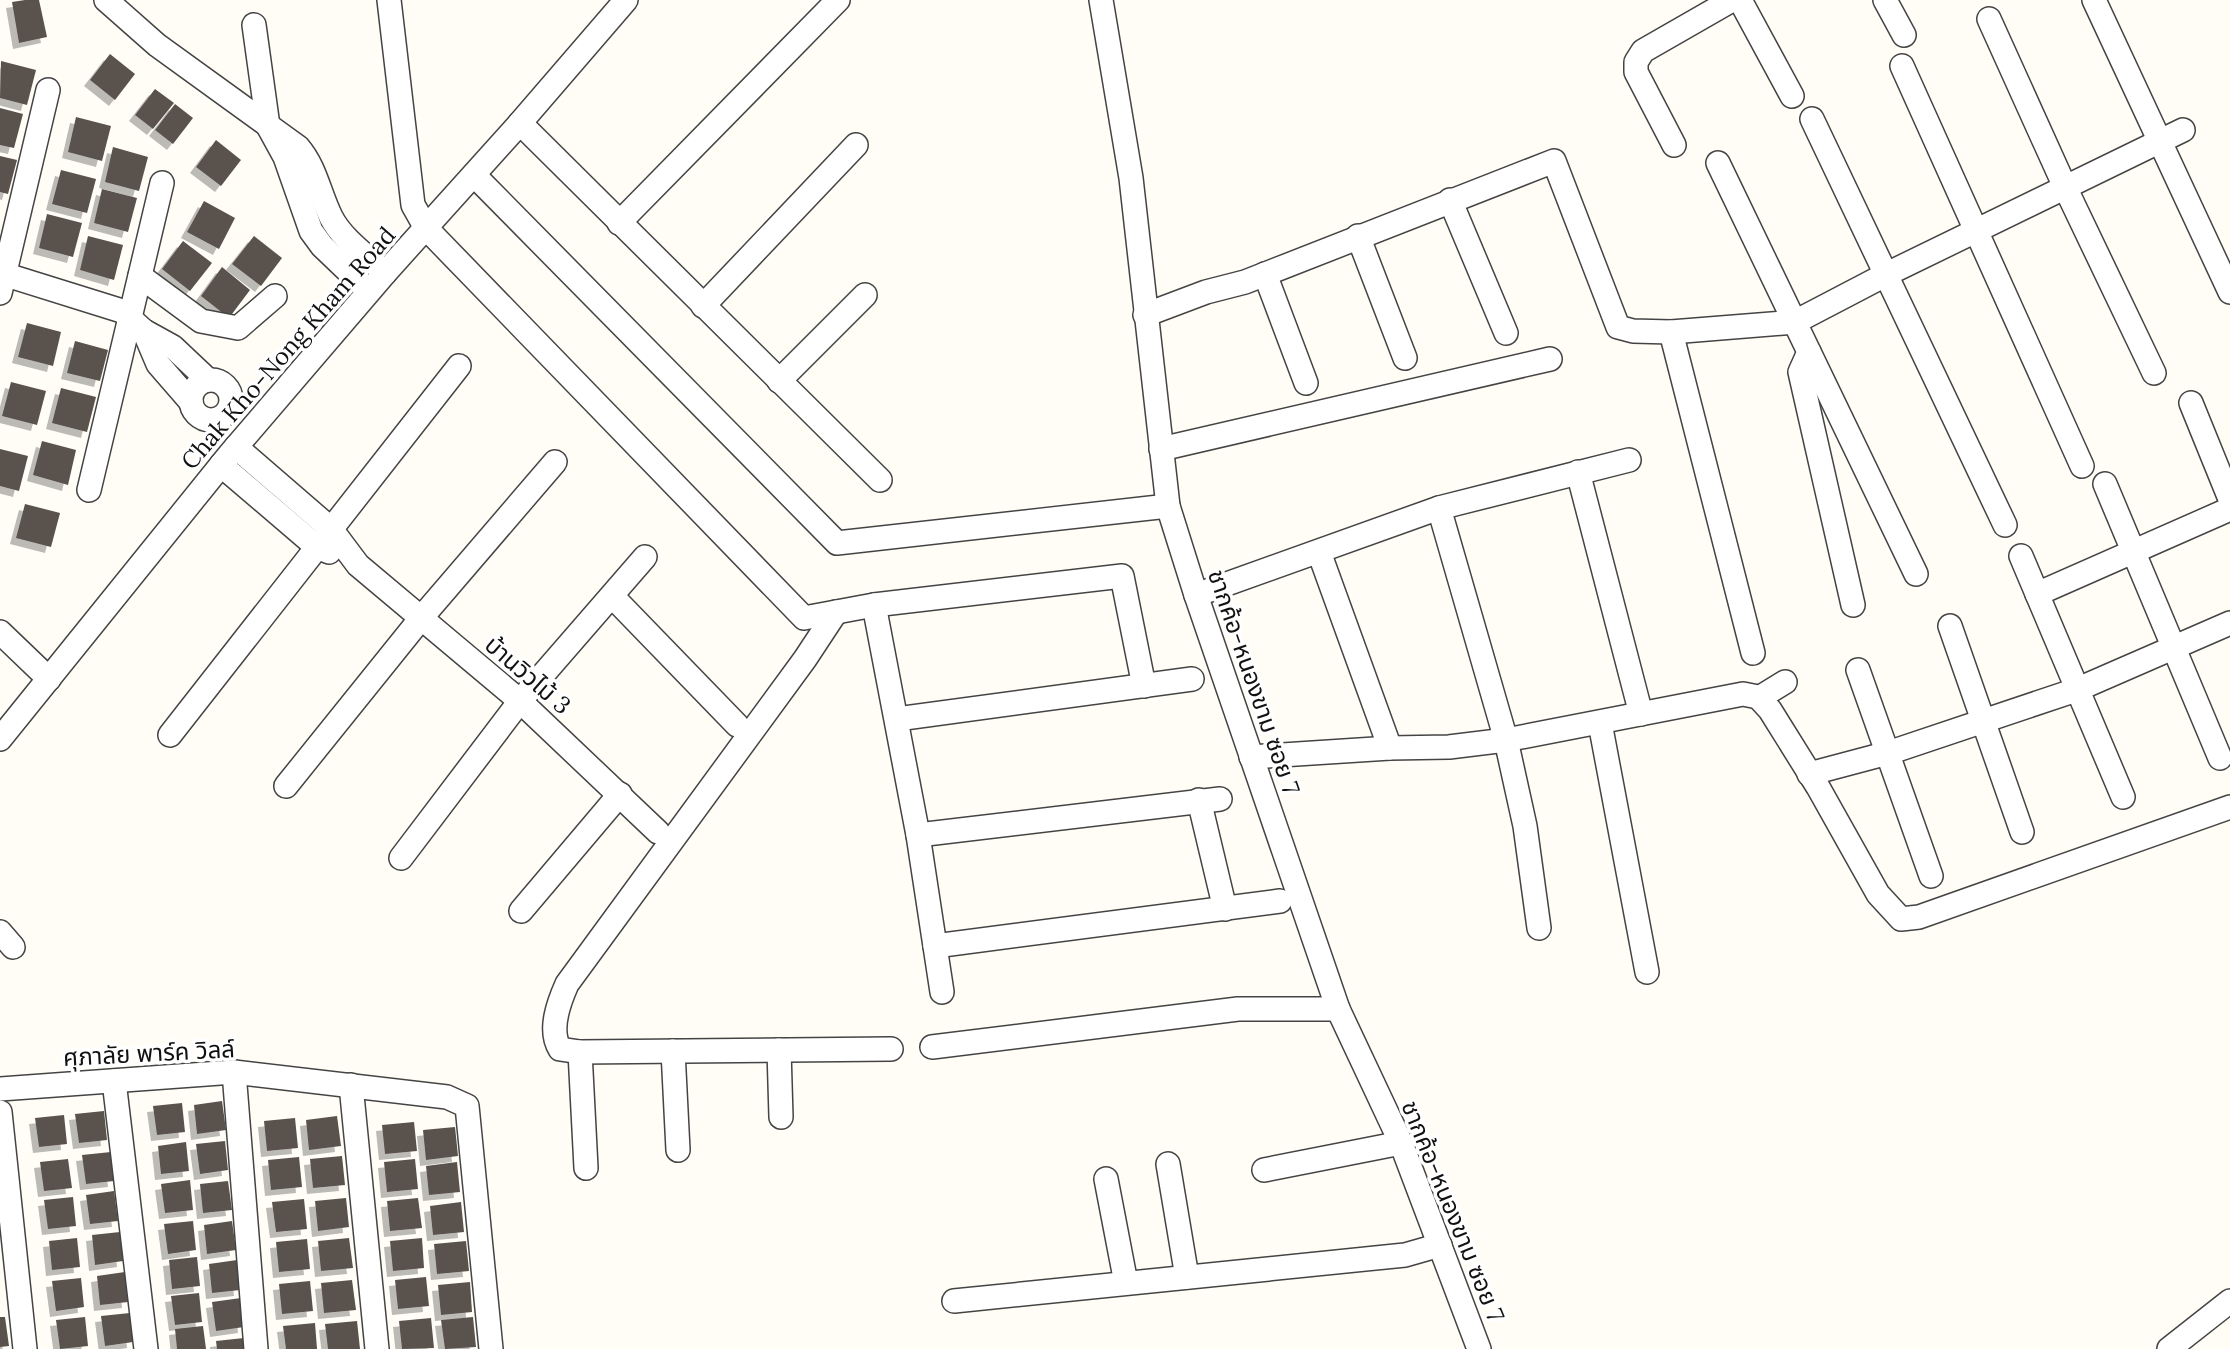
<svg xmlns="http://www.w3.org/2000/svg" width="2230" height="1349" font-family="Lora,'Noto Sans Thai',serif">
	<style>
		.building { fill: #5a524d; filter: url(#shadow) }
		.lines { fill: none; stroke-linecap: round; stroke-linejoin: round }
		.minor-casing { stroke: #444; stroke-width: 26 }
		.minor { stroke: #fff; stroke-width: 23 }
		.labels { text-anchor: middle; dominant-baseline: central; stroke-width: 7; stroke-linejoin: round; paint-order: stroke }
		.street-label { font-size: 24px; fill: #111; stroke: #fff }
	</style>
	<defs>
		<filter id="shadow"><feDropShadow dx="-6" dy="6" stdDeviation="0" flood-color="#0004"/></filter>
	</defs>
	<rect width="100%" height="100%" fill="#fffdf5"/>
	<!-- building -->
	<g class="building">
		<polygon points="25,0 39,0 47,37 19,43 12,2"/>
		<polygon points="110,54 135,74 115,100 90,80"/>
		<polygon points="1,61 36,70 27,105 0,98"/>
		<polygon points="155,89 174,103 153,129 135,115"/>
		<polygon points="175,104 193,118 173,144 155,130"/>
		<polygon points="0,108 23,114 14,148 0,145"/>
		<polygon points="76,117 111,126 102,161 68,152"/>
		<polygon points="216,140 241,160 221,186 196,167"/>
		<polygon points="113,147 148,157 139,191 105,182"/>
		<polygon points="0,156 17,160 8,194 0,192"/>
		<polygon points="61,170 96,179 87,213 52,204"/>
		<polygon points="102,189 137,198 128,232 94,223"/>
		<polygon points="204,201 235,218 219,249 187,232"/>
		<polygon points="47,214 82,223 73,257 39,248"/>
		<polygon points="88,236 123,245 114,280 80,270"/>
		<polygon points="254,236 282,258 261,286 232,264"/>
		<polygon points="183,241 212,263 190,291 162,269"/>
		<polygon points="222,267 250,290 229,318 201,296"/>
		<polygon points="27,323 61,332 53,366 18,357"/>
		<polygon points="75,341 108,350 100,381 67,373"/>
		<polygon points="11,382 46,391 37,425 2,416"/>
		<polygon points="61,388 96,397 87,432 52,423"/>
		<polygon points="42,441 76,450 68,485 33,475"/>
		<polygon points="0,449 28,456 19,491 0,486"/>
		<polygon points="25,504 60,513 51,547 16,538"/>
		<polygon points="222,1101 226,1130 197,1134 194,1105"/>
		<polygon points="182,1103 185,1132 157,1135 153,1106"/>
		<polygon points="104,1111 107,1140 79,1143 75,1114"/>
		<polygon points="64,1115 67,1144 39,1147 35,1118"/>
		<polygon points="337,1116 341,1146 309,1150 306,1120"/>
		<polygon points="295,1118 298,1148 267,1151 264,1121"/>
		<polygon points="414,1122 417,1151 385,1154 382,1125"/>
		<polygon points="455,1127 458,1156 426,1160 423,1130"/>
		<polygon points="225,1141 228,1170 200,1174 196,1144"/>
		<polygon points="186,1142 189,1171 161,1174 158,1146"/>
		<polygon points="111,1152 114,1181 86,1184 82,1155"/>
		<polygon points="342,1156 345,1185 313,1188 310,1159"/>
		<polygon points="299,1157 302,1187 271,1190 268,1160"/>
		<polygon points="68,1159 72,1188 44,1191 40,1162"/>
		<polygon points="415,1159 418,1189 387,1192 384,1162"/>
		<polygon points="457,1162 460,1192 429,1195 426,1166"/>
		<polygon points="190,1180 193,1210 165,1213 161,1184"/>
		<polygon points="228,1181 232,1210 203,1213 200,1184"/>
		<polygon points="114,1191 118,1221 90,1224 86,1195"/>
		<polygon points="73,1197 76,1226 48,1229 44,1200"/>
		<polygon points="346,1198 349,1227 318,1231 315,1201"/>
		<polygon points="418,1198 422,1228 390,1231 387,1201"/>
		<polygon points="304,1199 307,1229 276,1232 272,1202"/>
		<polygon points="461,1202 464,1232 433,1235 430,1206"/>
		<polygon points="193,1221 196,1250 168,1254 164,1224"/>
		<polygon points="232,1221 236,1250 207,1254 204,1225"/>
		<polygon points="120,1232 123,1261 95,1265 92,1235"/>
		<polygon points="77,1238 80,1267 52,1270 49,1241"/>
		<polygon points="349,1238 353,1268 321,1271 318,1241"/>
		<polygon points="422,1238 424,1268 393,1271 390,1241"/>
		<polygon points="307,1239 310,1269 279,1272 276,1242"/>
		<polygon points="466,1241 469,1271 437,1274 434,1244"/>
		<polygon points="197,1257 200,1286 172,1289 169,1260"/>
		<polygon points="237,1260 240,1290 212,1293 209,1264"/>
		<polygon points="125,1272 128,1302 100,1305 97,1276"/>
		<polygon points="426,1277 429,1306 398,1309 395,1280"/>
		<polygon points="81,1278 84,1307 56,1311 52,1281"/>
		<polygon points="352,1280 356,1310 324,1313 321,1283"/>
		<polygon points="310,1281 313,1311 282,1314 279,1284"/>
		<polygon points="470,1282 472,1312 441,1315 438,1285"/>
		<polygon points="199,1293 202,1322 175,1325 171,1296"/>
		<polygon points="241,1298 244,1327 216,1331 212,1302"/>
		<polygon points="130,1313 133,1342 105,1346 101,1316"/>
		<polygon points="0,1317 5,1317 9,1346 0,1347"/>
		<polygon points="85,1317 88,1346 60,1349 56,1320"/>
		<polygon points="473,1317 476,1347 445,1349 441,1320"/>
		<polygon points="431,1318 434,1348 402,1349 399,1321"/>
		<polygon points="357,1321 360,1349 328,1349 325,1324"/>
		<polygon points="315,1323 317,1349 286,1349 283,1326"/>
		<polygon points="203,1326 206,1349 177,1349 175,1329"/>
		<polygon points="244,1338 246,1349 217,1349 216,1341"/>
	</g>
	<g class="lines">
		<defs>
			<g id="minor">
				<path d="M 106,0 L 157,45 L 298,147 C 316,168 319,193 331,217 C 342,239 367,256 385,273"/>
				<polyline points="389,0 413,205 426,228 804,618 874,605 1122,576 1144,686"/>
				<polyline points="1101,0 1131,178 1168,506 1196,595 1338,1009 1401,1143 1479,1349"/>
				<polyline points="1740,0 1792,96"/>
				<polyline points="1885,0 1904,35"/>
				<polyline points="2094,0 2230,292"/>
				<polyline points="1989,19 2065,187 2154,373"/>
				<polyline points="254,25 268,126 285,157 311,231 322,246 369,291"/>
				<polyline points="1902,66 2082,466"/>
				<polyline points="1812,119 2005,525"/>
				<polyline points="520,123 880,480"/>
				<polyline points="1674,145 1636,72 1636,62 1643,51 1732,0"/>
				<polyline points="1718,163 1916,574"/>
				<polyline points="474,175 837,543 1168,506"/>
				<polyline points="1450,200 1506,333"/>
				<polyline points="619,223 838,0"/>
				<polyline points="1358,236 1405,358"/>
				<polyline points="0,273 122,311 144,331 173,347 208,380"/>
				<polyline points="1265,274 1306,383"/>
				<polyline points="140,276 201,321 238,328 275,296"/>
				<polyline points="0,293 48,90"/>
				<polyline points="703,306 856,145"/>
				<polyline points="1145,315 1206,292 1245,282 1554,161 1618,327 1633,331 1671,332 1795,322 1885,275 2183,130"/>
				<polyline points="144,331 158,364 191,402"/>
				<polyline points="1671,332 1753,653"/>
				<polyline points="1809,352 1800,372 1853,605"/>
				<circle cx="211" cy="400" r="20"/>
				<polyline points="779,381 865,295"/>
				<polyline points="2191,403 2230,499"/>
				<polyline points="236,447 331,529 358,565 520,701 658,832"/>
				<polyline points="1161,449 1550,359"/>
				<polyline points="221,465 317,547 329,552"/>
				<polyline points="1578,472 1641,714"/>
				<polyline points="2105,484 2220,758"/>
				<polyline points="89,490 162,183"/>
				<polyline points="1439,508 1506,740 1525,826 1539,928"/>
				<polyline points="1319,552 1390,748"/>
				<polyline points="2021,556 2123,797"/>
				<polyline points="2037,594 2230,509"/>
				<polyline points="1196,595 1439,508 1629,460"/>
				<polyline points="612,596 737,725"/>
				<polyline points="874,605 918,835 942,992"/>
				<path d="M 836,612 L 805,659 L 567,984 C 559,1002 548,1030 560,1049 L 580,1052 L 891,1049"/>
				<polyline points="1950,626 2022,832"/>
				<polyline points="0,632 49,679"/>
				<polyline points="1858,670 1931,876"/>
				<polyline points="1759,698 1785,682"/>
				<polyline points="897,719 1192,679"/>
				<polyline points="1600,723 1647,972"/>
				<polyline points="170,735 459,366"/>
				<polyline points="0,739 230,454 385,273 520,123 626,0"/>
				<polyline points="1251,757 1390,748 1449,747 1506,740 1743,694 1758,697 1770,710 1818,787 1878,894 1901,919 1919,917 2230,807"/>
				<polyline points="1809,774 1888,753 2076,690 2230,623"/>
				<polyline points="286,786 422,617 555,462"/>
				<polyline points="1199,800 1225,909"/>
				<polyline points="918,835 1220,799"/>
				<polyline points="401,858 520,701 645,557"/>
				<polyline points="521,911 620,794"/>
				<polyline points="0,932 13,947"/>
				<polyline points="935,946 1280,901"/>
				<polyline points="932,1047 1238,1009 1338,1009"/>
				<polyline points="779,1050 781,1117"/>
				<polyline points="673,1051 678,1150"/>
				<polyline points="580,1052 586,1168"/>
				<polyline points="234,1072 256,1349"/>
				<polyline points="114,1081 146,1349"/>
				<polyline points="351,1085 377,1349"/>
				<polyline points="0,1089 234,1072 447,1097 467,1106 491,1349"/>
				<polyline points="0,1112 25,1349"/>
				<polyline points="1168,1164 1187,1277"/>
				<polyline points="1264,1170 1401,1143"/>
				<polyline points="1106,1179 1126,1283"/>
				<polyline points="954,1301 1405,1255 1440,1245"/>
				<polyline points="2169,1349 2230,1301"/>
			</g>
		</defs>
		<!-- minor casing -->
		<use href="#minor" class="minor-casing"/>
		<!-- minor -->
		<use href="#minor" class="minor"/>
	</g>
	<g class="labels">
		<!-- street labels -->
		<g class="street-label">
			<text transform="translate(288 348) rotate(-49)">Chak Kho-Nong Kham Road</text>
			<text transform="translate(528 675) rotate(41)">บ้านวิวไม้ 3</text>
			<text transform="translate(1254 682) rotate(71)">ชากค้อ-หนองขาม ซอย 7</text>
			<text transform="translate(149 1053) rotate(-3)">ศุภาลัย พาร์ค วิลล์</text>
			<text transform="translate(1453 1211) rotate(68)">ชากค้อ-หนองขาม ซอย 7</text>
		</g>
	</g>
</svg>
